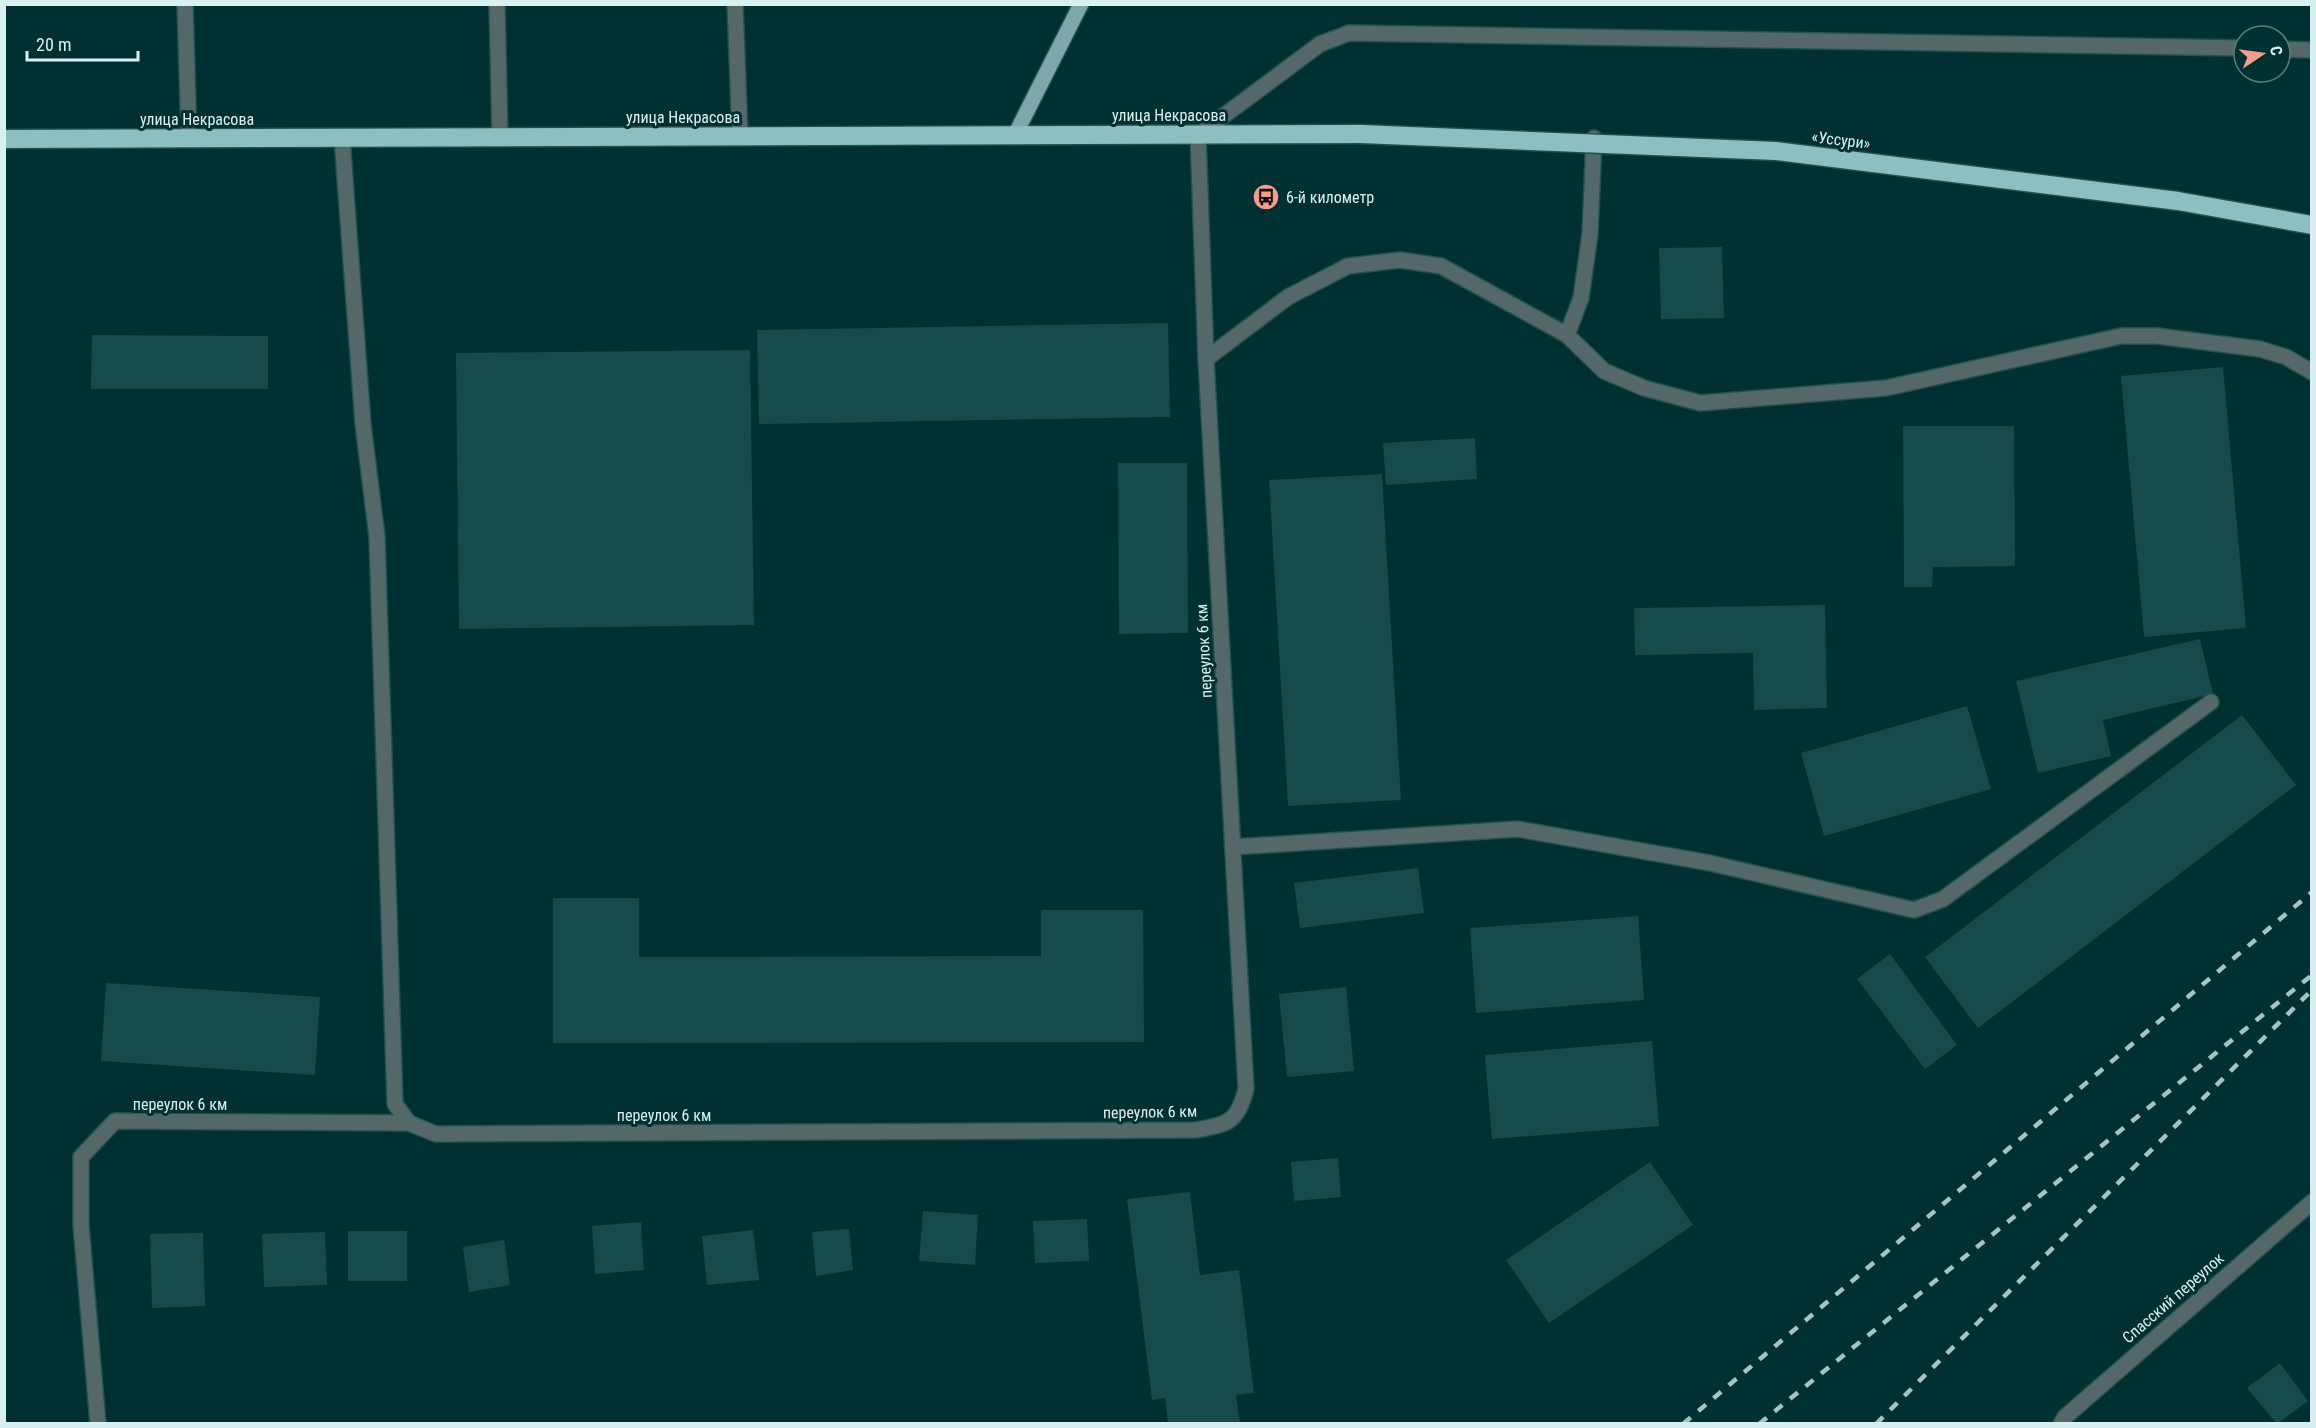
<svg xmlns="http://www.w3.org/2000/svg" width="2316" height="1428" font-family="'Roboto Condensed',sans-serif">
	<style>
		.building { fill: #174a4c }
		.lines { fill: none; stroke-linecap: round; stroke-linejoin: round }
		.minor-casing { stroke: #234f51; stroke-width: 18 }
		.major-casing { stroke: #234f51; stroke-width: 18 }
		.highway-casing { stroke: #234f51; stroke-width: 21 }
		.minor { stroke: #546869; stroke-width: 15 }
		.major { stroke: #7da7a8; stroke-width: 15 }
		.highway { stroke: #8dbfc2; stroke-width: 18 }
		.rail { stroke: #a6c3c4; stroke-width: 4.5; stroke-dasharray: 10 10; stroke-linecap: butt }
		.highway-bridge-casing { stroke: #234f51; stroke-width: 21; stroke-linecap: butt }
		.highway-bridge { stroke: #8dbfc2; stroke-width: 18 }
		.labels { text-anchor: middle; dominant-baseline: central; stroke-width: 6; stroke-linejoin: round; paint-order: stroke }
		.street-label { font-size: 16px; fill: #d9f0f1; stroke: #003032 }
		.poi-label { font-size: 16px; fill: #d9f0f1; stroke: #003032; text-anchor: start }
	</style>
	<rect width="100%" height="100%" fill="#003032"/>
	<!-- building -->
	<g class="building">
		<polygon points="1722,247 1724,318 1661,319 1659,248"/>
		<polygon points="1168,323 1170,417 759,424 757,330"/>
		<polygon points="92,335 268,336 268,389 91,389"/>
		<polygon points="750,350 754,625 459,629 456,353"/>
		<polygon points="2223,367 2246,628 2144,637 2121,376"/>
		<polygon points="1903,426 2014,426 2015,566 1933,567 1932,587 1904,587"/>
		<polygon points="1475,438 1477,479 1386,485 1383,443"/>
		<polygon points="1118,463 1187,463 1188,633 1119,634"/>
		<polygon points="1382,474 1401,800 1288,806 1269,480"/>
		<polygon points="1825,605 1827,708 1754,710 1753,653 1635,655 1634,608"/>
		<polygon points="2200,639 2213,694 2103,720 2111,756 2038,773 2016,681"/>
		<polygon points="1967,706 1991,789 1824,836 1801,753"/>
		<polygon points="2242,715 2296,785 1978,1028 1925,957"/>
		<polygon points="1418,868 1424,913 1300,928 1294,883"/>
		<polygon points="553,898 639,898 639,957 1041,956 1041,910 1143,910 1144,1042 553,1043"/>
		<polygon points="1638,916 1644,1000 1476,1013 1470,928"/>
		<polygon points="1890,954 1957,1045 1925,1069 1857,979"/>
		<polygon points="106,983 320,997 315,1075 101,1061"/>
		<polygon points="1346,987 1354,1071 1287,1077 1279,994"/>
		<polygon points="1652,1041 1659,1126 1492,1139 1485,1055"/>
		<polygon points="1338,1158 1341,1197 1294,1201 1291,1162"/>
		<polygon points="1650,1162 1693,1225 1549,1323 1506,1260"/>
		<polygon points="1190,1192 1200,1275 1239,1270 1254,1393 1236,1395 1240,1423 1168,1424 1165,1398 1152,1400 1127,1199"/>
		<polygon points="923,1211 978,1215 975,1265 919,1261"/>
		<polygon points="1087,1219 1089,1261 1035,1263 1033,1221"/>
		<polygon points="641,1222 644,1270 595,1274 592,1226"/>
		<polygon points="849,1229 853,1270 816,1276 812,1232"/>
		<polygon points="753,1230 759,1280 707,1285 702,1236"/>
		<rect x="348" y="1231" width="59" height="50"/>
		<polygon points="325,1232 327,1285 264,1287 262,1234"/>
		<polygon points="203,1233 205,1306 152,1308 150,1234"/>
		<polygon points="504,1240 510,1285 469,1292 463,1247"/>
		<polygon points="2280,1363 2308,1401 2277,1424 2247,1388"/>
	</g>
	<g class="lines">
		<defs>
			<g id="minor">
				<polyline points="185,4 189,139"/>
				<polyline points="497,4 500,138"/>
				<polyline points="735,4 740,137"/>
				<polyline points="2280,49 2312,50"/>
				<polyline points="342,138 363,424 377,537 395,1104 409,1123"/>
				<polyline points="1594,138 1590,234 1581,298 1567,335 1604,371 1644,388 1700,403 1886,388 2121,336 2157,336 2260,349 2286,357 2312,372"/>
				<polyline points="1206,359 1288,297 1348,266 1400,260 1441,266 1567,335"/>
				<polyline points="1233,847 1518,829 1710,863 1914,910 1943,899 2211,702"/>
				<path d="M 98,1424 L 81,1225 L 81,1157 L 115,1121 L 409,1123 L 436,1134 L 1196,1130 C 1228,1124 1237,1123 1246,1089 L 1206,359 L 1198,135 L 1320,44 L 1349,33 L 2244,48"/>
				<polyline points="2061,1424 2065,1417 2312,1202"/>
			</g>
			<polyline id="major" points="1015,135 1081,4"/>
			<polyline id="highway" points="4,139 1361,134"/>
		</defs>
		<!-- minor casing -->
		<use href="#minor" class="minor-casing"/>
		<!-- major casing -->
		<use href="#major" class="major-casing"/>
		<!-- highway casing -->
		<use href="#highway" class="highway-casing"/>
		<!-- minor -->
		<use href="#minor" class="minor"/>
		<!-- major -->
		<use href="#major" class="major"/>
		<!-- highway -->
		<use href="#highway" class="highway"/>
		<!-- rail -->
		<g class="rail">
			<polyline points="1683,1424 2312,892"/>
			<polyline points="1759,1424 2312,975"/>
			<polyline points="1876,1424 2312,990"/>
		</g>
		<defs>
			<polyline id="highway-bridge" points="1361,134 1776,151 2178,201 2312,225"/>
		</defs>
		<!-- highway-bridge casing -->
		<use href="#highway-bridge" class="highway-bridge-casing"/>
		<!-- highway-bridge -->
		<use href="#highway-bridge" class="highway-bridge"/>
	</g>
	<!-- icons -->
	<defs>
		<symbol id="bus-disc" viewBox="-11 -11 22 22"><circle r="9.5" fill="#f49d8d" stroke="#003032"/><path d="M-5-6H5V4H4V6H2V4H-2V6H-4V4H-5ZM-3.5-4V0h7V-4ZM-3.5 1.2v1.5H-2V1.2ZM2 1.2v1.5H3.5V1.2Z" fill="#111"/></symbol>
	</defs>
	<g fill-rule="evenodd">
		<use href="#bus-disc" x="1251" y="182" width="30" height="30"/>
	</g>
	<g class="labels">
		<!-- street labels -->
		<g class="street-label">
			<text x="1169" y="115">улица Некрасова</text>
			<text x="683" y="117">улица Некрасова</text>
			<text x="197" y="119">улица Некрасова</text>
			<text transform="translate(1841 140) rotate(7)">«Уссури»</text>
			<text transform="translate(1204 651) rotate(-93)">переулок 6 км</text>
			<text x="180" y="1104">переулок 6 км</text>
			<text transform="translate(1150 1112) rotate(-1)">переулок 6 км</text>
			<text x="664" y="1115">переулок 6 км</text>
			<text transform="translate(2173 1298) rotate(-41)">Спасский переулок</text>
		</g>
		<!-- poi labels -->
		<g class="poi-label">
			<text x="1286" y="197">6-й километр</text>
		</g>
	</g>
	<!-- border -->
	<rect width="2316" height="1428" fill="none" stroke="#d9f0f1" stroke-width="12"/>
	<!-- north arrow -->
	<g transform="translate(2262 54) rotate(77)"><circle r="28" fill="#003032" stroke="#577d7e" stroke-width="1.5"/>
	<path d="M0-4.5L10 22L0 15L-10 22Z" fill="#f49d8d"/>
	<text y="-9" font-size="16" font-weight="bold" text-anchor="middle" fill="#d9f0f1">С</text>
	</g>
	<!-- scale -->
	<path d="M27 51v9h111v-9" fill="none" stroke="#d9f0f1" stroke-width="3"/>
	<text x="36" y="51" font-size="18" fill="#d9f0f1" stroke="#003032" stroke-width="4.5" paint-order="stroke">20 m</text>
</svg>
